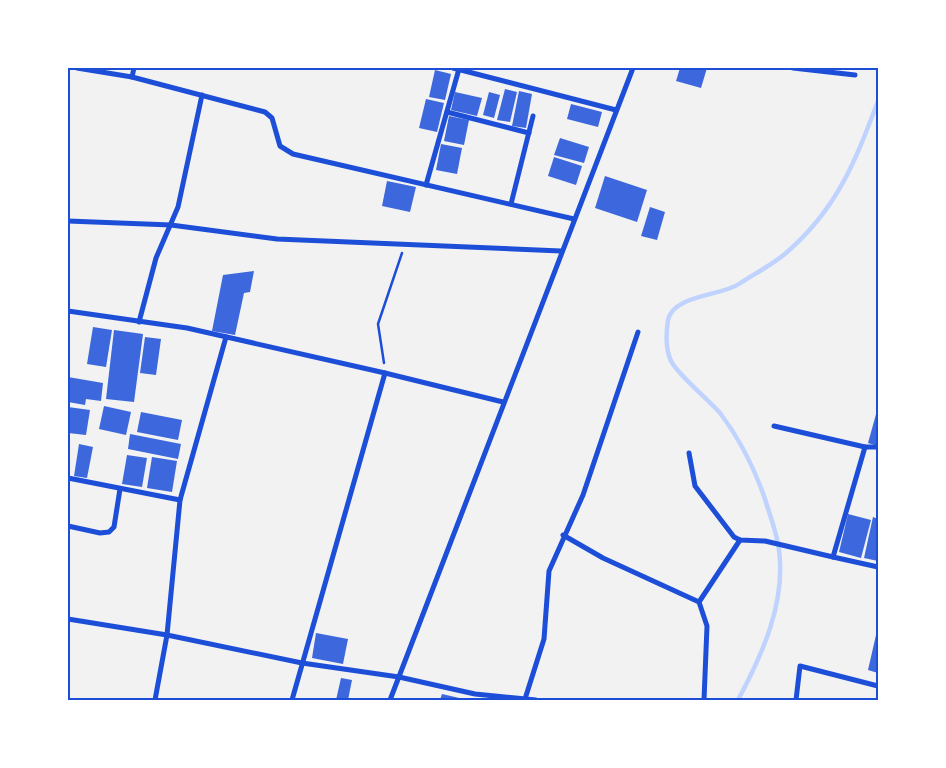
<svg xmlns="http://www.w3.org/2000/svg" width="946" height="768" font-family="'Crimson Pro',serif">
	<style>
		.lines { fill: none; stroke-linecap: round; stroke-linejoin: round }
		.stream { stroke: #bfd3fe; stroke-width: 4.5 }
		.building { fill: #3d67dc }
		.path { stroke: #1d4ed8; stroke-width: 2.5 }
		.minor { stroke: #1d4ed8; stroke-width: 5 }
		.neatline { fill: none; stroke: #1d4ed8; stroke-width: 2 }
	</style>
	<rect width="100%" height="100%" fill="#f2f2f2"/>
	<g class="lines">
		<!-- stream -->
		<path class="stream" d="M 738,700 C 762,655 786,603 779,550 C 777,533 770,516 765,499 C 755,470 739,438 720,413 C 708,399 677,374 671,361 C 665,348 666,333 668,320 C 673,295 721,296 739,284 C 754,274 772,265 786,253 C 837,209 855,162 878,101"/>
	</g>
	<!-- building -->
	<g class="building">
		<polygon points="680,68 707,68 701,88 676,81"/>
		<polygon points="435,70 451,74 445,100 429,97"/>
		<polygon points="505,89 517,92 510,122 497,120"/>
		<polygon points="519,91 532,94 526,128 512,126"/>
		<polygon points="455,92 482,98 477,116 451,110"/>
		<polygon points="489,92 500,95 494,118 483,115"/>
		<polygon points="426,99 444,103 437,132 419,128"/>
		<polygon points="571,104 602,112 598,127 567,119"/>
		<polygon points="449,116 469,120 464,145 444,141"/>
		<polygon points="560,138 589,147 584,163 554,155"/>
		<polygon points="441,144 462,148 457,174 436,170"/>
		<polygon points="554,157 582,166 576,185 548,176"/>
		<polygon points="605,176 647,190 637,222 595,208"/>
		<polygon points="387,181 416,187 410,212 382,206"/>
		<polygon points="650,207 665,212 657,240 641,236"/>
		<polygon points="254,271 250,292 244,293 235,335 212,331 223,275"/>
		<polygon points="93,327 112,330 106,367 87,364"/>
		<polygon points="114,330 143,334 134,402 106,399"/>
		<polygon points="145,337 161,339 156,375 140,373"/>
		<polygon points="68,377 103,383 101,401 86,399 85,405 68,402"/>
		<polygon points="104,406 131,412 126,435 99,429"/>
		<polygon points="68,407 90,410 86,435 68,433"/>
		<polygon points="878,407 878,446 868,443"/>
		<polygon points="141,412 182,420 178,440 137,432"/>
		<polygon points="130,434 181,444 178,459 128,449"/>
		<polygon points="79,444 93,447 87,478 74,476"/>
		<polygon points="127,455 147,458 142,487 122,484"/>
		<polygon points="152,457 177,461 172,492 147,488"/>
		<polygon points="848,514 871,520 861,558 839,552"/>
		<polygon points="873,517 878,519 878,561 864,558"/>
		<polygon points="316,633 348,639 343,664 312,658"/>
		<polygon points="876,635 878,635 878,673 868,670"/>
		<polygon points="341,678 352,680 348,700 336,700"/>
		<polygon points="442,694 468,700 440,700"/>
	</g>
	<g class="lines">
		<!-- path -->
		<polyline class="path" points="384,363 378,324 402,253"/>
		<!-- minor -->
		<g class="minor">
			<polyline points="77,68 132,77 265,112 272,118 280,146 293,154 574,219"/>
			<polyline points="453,68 616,110"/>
			<polyline points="793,68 855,75"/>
			<polyline points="132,77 134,68"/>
			<polyline points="447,112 529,133"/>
			<polyline points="426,185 459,69"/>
			<polyline points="511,204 533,116"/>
			<polyline points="68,221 171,225 277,239 561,251"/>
			<polyline points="68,311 187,328 385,373 503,402"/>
			<polyline points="139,322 156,258 178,207 202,95"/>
			<polyline points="774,426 865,447 878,447"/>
			<polyline points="689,453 695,486 734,537 740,540 765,541 833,557 865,447"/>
			<polyline points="68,478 180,500"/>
			<polyline points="68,526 100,533 109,532 114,527 120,489"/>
			<polyline points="563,535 603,558 699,602 707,626 704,700"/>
			<polyline points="833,557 878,567"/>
			<polyline points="699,602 740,540"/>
			<polyline points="68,619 167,635 302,663 399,677 475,694 536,700"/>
			<polyline points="525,699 544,639 549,571 583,495 638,332"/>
			<polyline points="155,700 167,635 180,500 226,337"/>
			<polyline points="292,700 385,373"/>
			<polyline points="390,700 633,68"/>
			<polyline points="796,700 800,666 878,686"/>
		</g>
	</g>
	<!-- border -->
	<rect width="946" height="768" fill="none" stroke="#ffffff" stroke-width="138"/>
	<rect x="69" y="69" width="808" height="630" class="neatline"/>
</svg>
